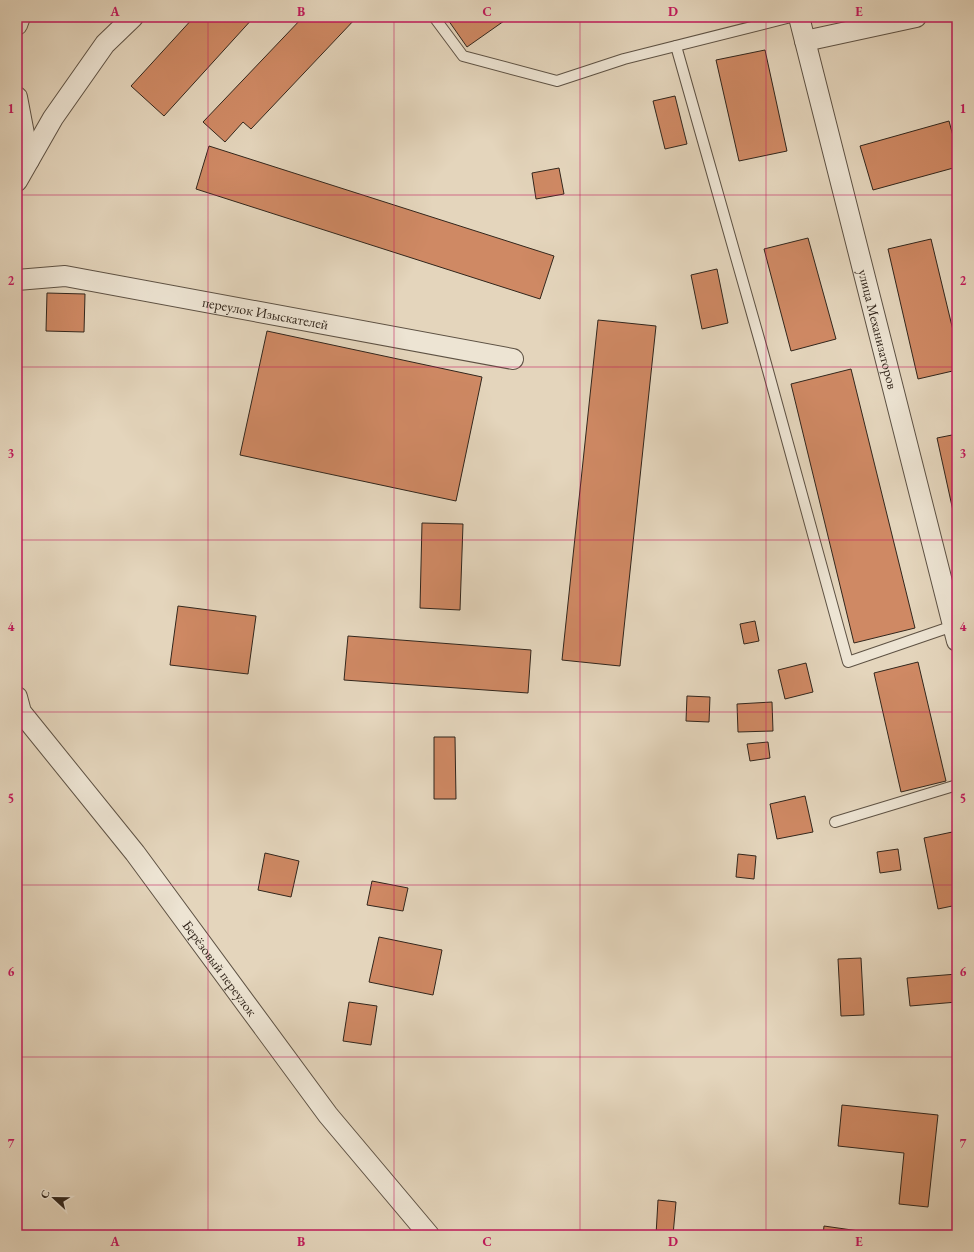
<svg xmlns="http://www.w3.org/2000/svg" width="974" height="1252" font-family="'EB Garamond',serif">
	<style>
		.building { fill: #cf8964; stroke: #32261c }
		.lines { fill: none; stroke-linecap: round; stroke-linejoin: round }
		.lane-casing { stroke: #5e5244; stroke-width: 12 }
		.street-casing { stroke: #5e5244; stroke-width: 22 }
		.lane { stroke: #ede4d3; stroke-width: 10 }
		.street { stroke: #ede4d3; stroke-width: 20 }
		.grid { fill: none; stroke: #c2185b; stroke-width: 1; stroke-opacity: 0.55 }
		.labels { text-anchor: middle; dominant-baseline: central; stroke-width: 4; stroke-linejoin: round; paint-order: stroke }
		.street-label { font-size: 14px; fill: #32261c; stroke: #ede4d3 }
		.neatline { fill: none; stroke: #c2185b; stroke-width: 1.5 }
		.grid-label { font-size: 13px; text-anchor: middle; font-weight: bold; fill: #c2185b }
	</style>
	<rect width="100%" height="100%" fill="#e4d5bc"/>
	<filter id="stains"><feTurbulence type="fractalNoise" baseFrequency=".005" numOctaves="4"/><feColorMatrix values="0 0 0 0 .2 0 0 0 0 .09 0 0 0 0 .02 0 0 0 .5 -.17"/></filter>
	<radialGradient id="worn" r=".72"><stop offset=".6" stop-color="#630" stop-opacity="0"/><stop offset="1" stop-color="#630" stop-opacity=".3"/></radialGradient>
	<!-- building -->
	<g class="building">
		<polygon points="194,17 254,17 164,116 131,86"/>
		<polygon points="303,17 357,17 251,129 243,122 225,142 203,122"/>
		<polygon points="446,17 501,17 504,21 467,47"/>
		<polygon points="847,17 879,17 848,22"/>
		<polygon points="765,50 787,151 739,161 716,60"/>
		<polygon points="675,96 687,144 665,149 653,101"/>
		<polygon points="949,121 957,151 957,167 873,190 860,146"/>
		<polygon points="209,146 554,256 540,299 196,189"/>
		<polygon points="559,168 564,194 536,199 532,173"/>
		<polygon points="808,238 836,339 791,351 764,249"/>
		<polygon points="931,239 957,347 957,370 918,379 888,249"/>
		<polygon points="717,269 728,323 702,329 691,275"/>
		<polygon points="47,293 85,294 84,332 46,331"/>
		<polygon points="598,320 656,326 620,666 562,660"/>
		<polygon points="267,331 482,377 456,501 240,455"/>
		<polygon points="851,369 915,628 854,643 791,384"/>
		<polygon points="957,434 957,529 937,438"/>
		<polygon points="422,523 463,524 460,610 420,608"/>
		<polygon points="178,606 256,616 248,674 170,665"/>
		<polygon points="755,621 759,641 744,644 740,624"/>
		<polygon points="348,636 531,650 528,693 344,680"/>
		<polygon points="918,662 946,781 901,792 874,673"/>
		<polygon points="806,663 813,692 785,699 778,670"/>
		<polygon points="687,696 710,697 709,722 686,721"/>
		<polygon points="772,702 773,731 738,732 737,704"/>
		<polygon points="434,737 455,737 456,799 434,799"/>
		<polygon points="768,742 770,758 750,761 747,744"/>
		<polygon points="805,796 813,832 777,839 770,804"/>
		<polygon points="957,831 957,905 938,909 924,838"/>
		<polygon points="898,849 901,870 880,873 877,852"/>
		<polygon points="265,853 299,861 291,897 258,890"/>
		<polygon points="738,854 756,856 754,879 736,877"/>
		<polygon points="372,881 408,888 403,911 367,905"/>
		<polygon points="379,937 442,950 433,995 369,982"/>
		<polygon points="861,958 864,1015 841,1016 838,959"/>
		<polygon points="957,974 957,1002 910,1006 907,978"/>
		<polygon points="349,1002 377,1006 371,1045 343,1041"/>
		<polygon points="842,1105 938,1115 928,1207 899,1204 904,1153 838,1146"/>
		<polygon points="658,1200 676,1202 673,1235 656,1235"/>
		<polygon points="824,1226 866,1232 865,1235 823,1235"/>
	</g>
	<g class="lines">
		<defs>
			<g id="lane">
				<polyline points="434,17 463,56 557,81 624,59 791,17"/>
				<polyline points="676,46 762,349 848,662 953,626"/>
				<polyline points="835,822 957,785"/>
			</g>
			<g id="street">
				<path id="s1" d="M 799,17 L 957,641"/>
				<polyline points="17,25 20,17"/>
				<polyline points="805,41 916,17"/>
				<polyline points="17,97 29,160"/>
				<polyline points="17,181 53,118 105,44 133,17"/>
				<path id="s2" d="M 17,280 L 65,276 L 513,359"/>
				<path id="s3" d="M 17,697 L 21,712 L 135,853 L 328,1115 L 429,1235"/>
			</g>
		</defs>
		<!-- lane casing -->
		<use href="#lane" class="lane-casing"/>
		<!-- street casing -->
		<use href="#street" class="street-casing"/>
		<!-- lane -->
		<use href="#lane" class="lane"/>
		<!-- street -->
		<use href="#street" class="street"/>
	</g>
	<!-- grid -->
	<path class="grid" d="M 208,17 L 208,1235M 394,17 L 394,1235M 580,17 L 580,1235M 766,17 L 766,1235M 17,195 L 957,195M 17,367 L 957,367M 17,540 L 957,540M 17,712 L 957,712M 17,885 L 957,885M 17,1057 L 957,1057"/>
	<g class="labels">
		<!-- street labels -->
		<g class="street-label">
			<text stroke="none"><textPath href="#s2" startOffset="252">переулок Изыскателей</textPath></text>
			<text stroke="none"><textPath href="#s1" startOffset="322">улица Механизаторов</textPath></text>
			<text stroke="none"><textPath href="#s3" startOffset="340">Берёзовый переулок</textPath></text>
		</g>
	</g>
	<!-- margin -->
	<rect width="974" height="1252" fill="none" stroke="#e4d5bc" stroke-width="44"/>
	<!-- north arrow -->
	<g transform="translate(54 1198) rotate(292)" stroke="#ede4d3" stroke-width="3" paint-order="stroke">
	<path d="M0-3L7 15L0 10L-7 15Z" fill="#32261c"/>
	<text y="-6" font-size="11" font-weight="bold" text-anchor="middle" fill="#32261c">С</text>
	</g>
	<rect x="22" y="22" width="930" height="1208" class="neatline"/>
	<g class="grid-label">
		<text x="115" y="16">A</text>
		<text x="301" y="16">B</text>
		<text x="487" y="16">C</text>
		<text x="673" y="16">D</text>
		<text x="859" y="16">E</text>
		<text x="11" y="113">1</text>
		<text x="963" y="113">1</text>
		<text x="11" y="285">2</text>
		<text x="963" y="285">2</text>
		<text x="11" y="458">3</text>
		<text x="963" y="458">3</text>
		<text x="11" y="631">4</text>
		<text x="963" y="631">4</text>
		<text x="11" y="803">5</text>
		<text x="963" y="803">5</text>
		<text x="11" y="976">6</text>
		<text x="963" y="976">6</text>
		<text x="11" y="1148">7</text>
		<text x="963" y="1148">7</text>
		<text x="115" y="1246">A</text>
		<text x="301" y="1246">B</text>
		<text x="487" y="1246">C</text>
		<text x="673" y="1246">D</text>
		<text x="859" y="1246">E</text>
	</g>
	<rect width="100%" height="100%" filter="url(#stains)"/>
	<rect width="100%" height="100%" fill="url(#worn)"/>
</svg>
